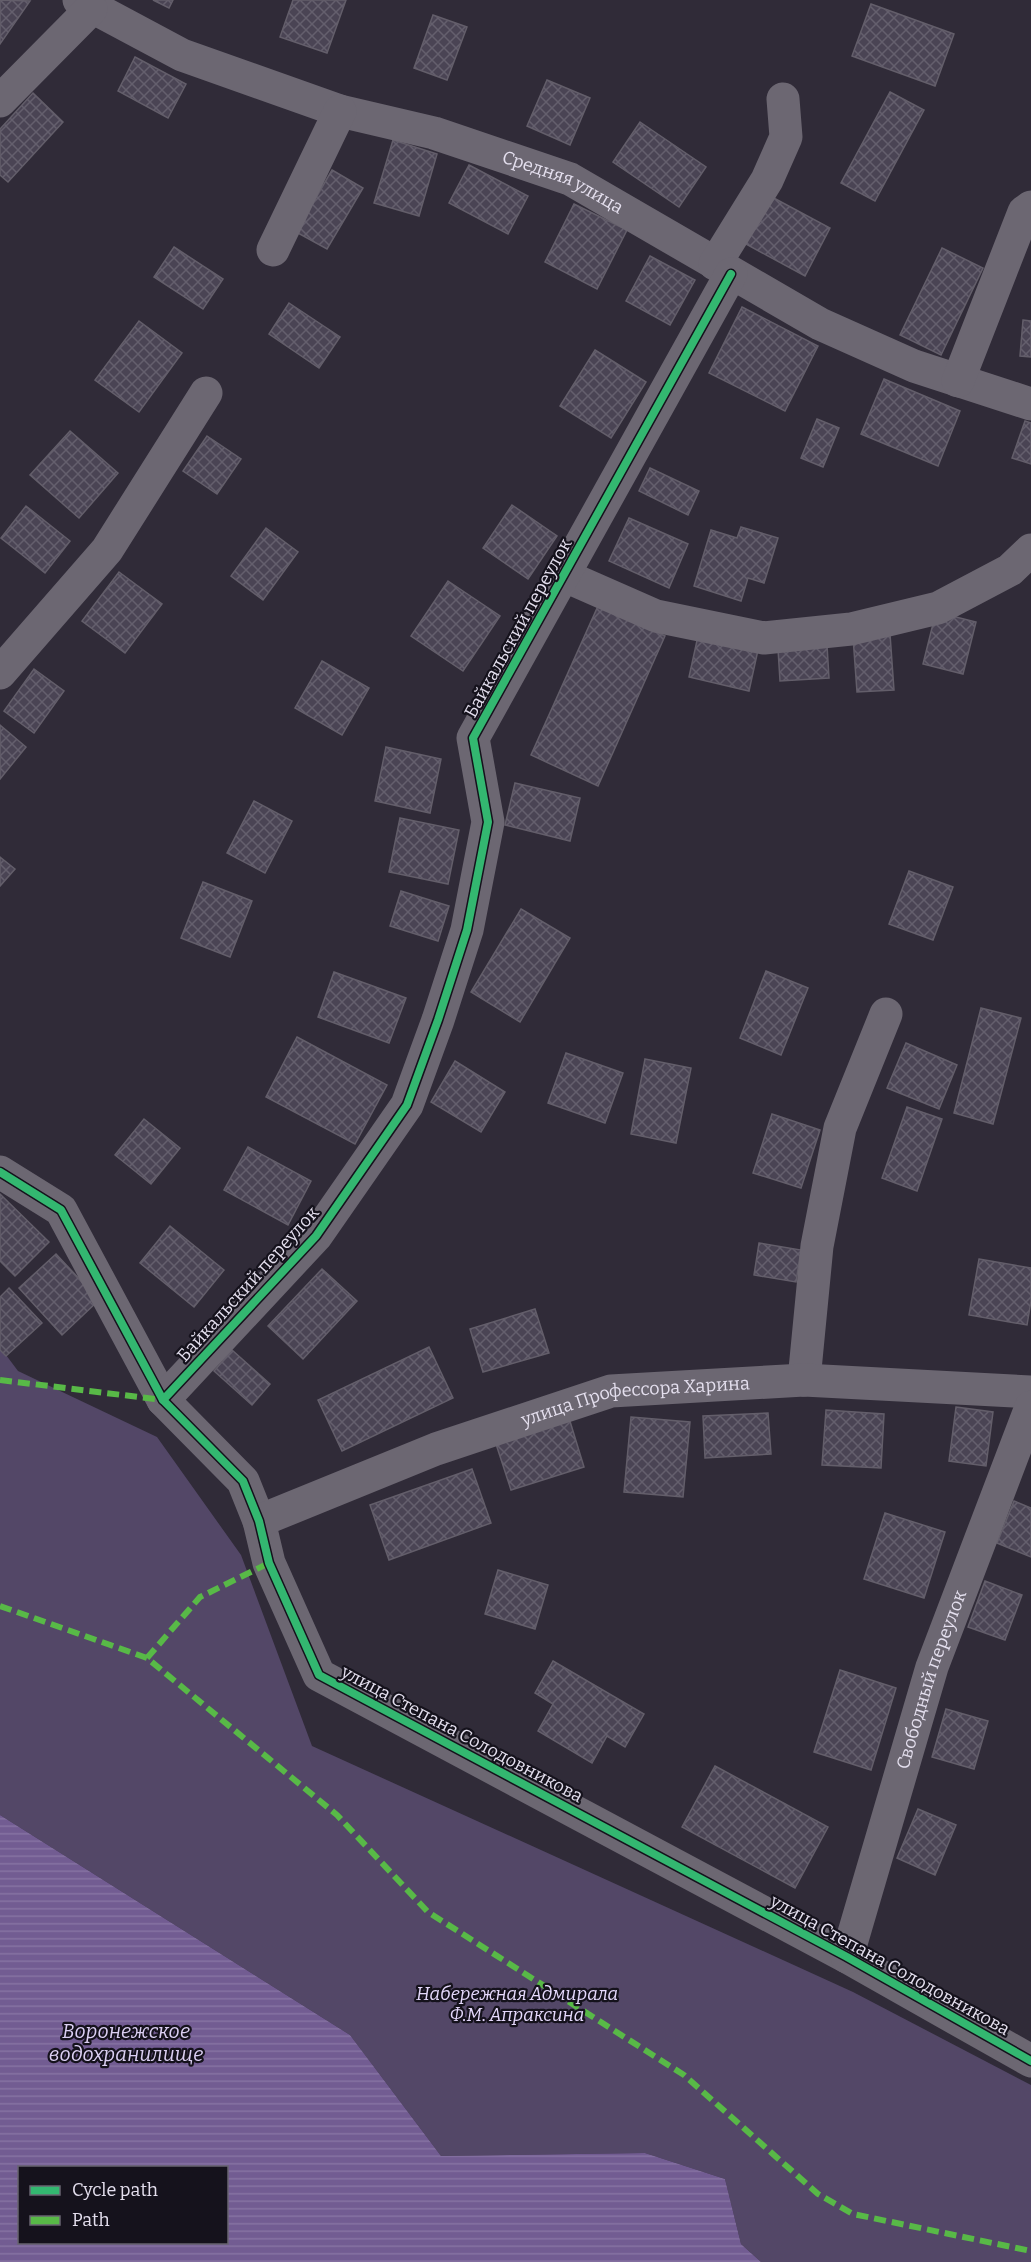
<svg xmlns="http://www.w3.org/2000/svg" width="1031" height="2262" font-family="Bitter,serif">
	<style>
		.green { fill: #534767 }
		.water { fill: url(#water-rules); fill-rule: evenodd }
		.building { fill: url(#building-cross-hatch); stroke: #635e6a; stroke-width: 1.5 }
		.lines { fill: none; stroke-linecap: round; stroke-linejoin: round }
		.minor { stroke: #6c6772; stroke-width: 33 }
		.quiet { stroke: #58b947; stroke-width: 6; stroke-dasharray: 12 6; stroke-linecap: butt }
		.cycleway-casing { stroke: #15121c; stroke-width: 11 }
		.cycleway { stroke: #33b770; stroke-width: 8 }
		.labels { text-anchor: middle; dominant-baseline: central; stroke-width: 4.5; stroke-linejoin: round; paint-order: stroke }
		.street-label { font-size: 18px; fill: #e4dfee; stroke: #15121c }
		.park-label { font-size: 18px; font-style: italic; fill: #e6dafd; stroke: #15121c }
		.water-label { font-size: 20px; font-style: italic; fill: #dbcff2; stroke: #15121c }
	</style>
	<defs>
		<pattern id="water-rules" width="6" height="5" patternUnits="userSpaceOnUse" patternTransform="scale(1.5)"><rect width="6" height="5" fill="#725c92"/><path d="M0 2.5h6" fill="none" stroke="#8673a2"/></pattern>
		<pattern id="building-cross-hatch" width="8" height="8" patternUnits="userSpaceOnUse" patternTransform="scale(1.5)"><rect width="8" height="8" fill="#4a4454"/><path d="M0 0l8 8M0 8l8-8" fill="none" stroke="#645f6d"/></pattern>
	</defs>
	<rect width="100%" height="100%" fill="#302b38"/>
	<!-- green -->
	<polygon class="green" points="0,1347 18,1371 157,1437 241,1555 312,1746 853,1992 1031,2085 1031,2262 761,2262 741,2244 725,2179 645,2153 441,2156 350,2035 0,1815"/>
	<!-- water -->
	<path class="water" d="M 0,1815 L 350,2035 L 441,2156 L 645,2153 L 725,2179 L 741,2244 L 761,2262 L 0,2262 ZM 20,2168 L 226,2168 L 226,2242 L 20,2242 Z"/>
	<!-- building -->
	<g class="building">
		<polygon points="0,0 30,1 0,44"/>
		<polygon points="153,0 173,0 169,8"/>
		<polygon points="293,0 346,0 327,53 280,37"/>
		<polygon points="871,4 954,34 935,86 852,56"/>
		<polygon points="433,15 467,27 447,80 414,68"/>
		<polygon points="135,57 186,84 168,118 118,91"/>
		<polygon points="547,80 590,98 570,145 527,126"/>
		<polygon points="890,92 924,110 875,201 841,183"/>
		<polygon points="33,93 63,122 8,182 0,175 0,129"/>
		<polygon points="640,122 706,167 679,207 613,162"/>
		<polygon points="393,140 437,154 419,216 374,203"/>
		<polygon points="469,165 528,196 508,234 449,203"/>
		<polygon points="332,170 363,188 327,249 296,232"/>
		<polygon points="770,196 830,228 805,276 744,243"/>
		<polygon points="574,204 627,230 597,289 545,262"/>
		<polygon points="174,247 223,279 203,309 154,277"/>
		<polygon points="942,248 983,268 941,355 900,335"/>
		<polygon points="650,256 695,280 670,325 626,301"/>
		<polygon points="289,303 340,337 319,368 269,334"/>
		<polygon points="742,307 818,346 785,411 709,373"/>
		<polygon points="1023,320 1031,321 1031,357 1020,356"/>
		<polygon points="139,321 182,353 139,412 95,380"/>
		<polygon points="595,350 646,382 611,438 560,406"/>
		<polygon points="884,379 960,411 938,466 861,434"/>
		<polygon points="817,419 839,428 823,467 801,458"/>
		<polygon points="1025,421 1031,423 1031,464 1012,458"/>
		<polygon points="70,431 118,473 79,518 30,475"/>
		<polygon points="207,436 241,459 217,494 183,471"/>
		<polygon points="650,468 699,491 688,515 639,491"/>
		<polygon points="512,505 557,536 528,579 483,548"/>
		<polygon points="26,506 70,541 45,573 1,538"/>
		<polygon points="629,518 688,544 669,588 609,561"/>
		<polygon points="741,527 778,538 764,583 748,578 741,601 694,586 711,530 737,538"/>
		<polygon points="266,528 298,552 263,600 231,576"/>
		<polygon points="119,572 162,604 125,653 82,621"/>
		<polygon points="448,581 500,616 463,671 411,636"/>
		<polygon points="598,606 665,636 598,786 531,755"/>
		<polygon points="936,612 976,622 963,674 923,664"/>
		<polygon points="890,634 894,690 857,692 853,637"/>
		<polygon points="698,636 758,650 749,691 689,677"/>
		<polygon points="827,645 829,678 780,681 778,649"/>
		<polygon points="322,661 369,688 342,735 295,708"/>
		<polygon points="34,669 64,691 34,733 4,711"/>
		<polygon points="0,725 26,747 0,779"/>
		<polygon points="386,747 441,759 430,813 375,801"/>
		<polygon points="515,783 580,798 570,841 505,825"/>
		<polygon points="254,801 292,821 265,873 227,853"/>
		<polygon points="400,818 459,830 448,884 389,872"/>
		<polygon points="0,857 15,869 0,886"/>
		<polygon points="909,871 953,887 933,940 889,924"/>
		<polygon points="203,882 252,901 230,957 181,938"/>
		<polygon points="401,891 449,906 438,941 390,926"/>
		<polygon points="521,909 570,938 520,1022 471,992"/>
		<polygon points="766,971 808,988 781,1055 740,1038"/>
		<polygon points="334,972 406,998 389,1043 318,1017"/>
		<polygon points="981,1008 1021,1018 993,1124 954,1113"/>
		<polygon points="297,1037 387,1085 355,1144 266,1097"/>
		<polygon points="906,1043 957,1065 939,1109 887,1088"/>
		<polygon points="566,1053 623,1073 605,1123 548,1103"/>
		<polygon points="645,1059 691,1068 676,1143 631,1134"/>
		<polygon points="455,1061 505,1092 481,1132 431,1102"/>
		<polygon points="907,1107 942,1119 917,1191 882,1178"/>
		<polygon points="772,1114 820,1130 801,1188 753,1173"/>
		<polygon points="144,1119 180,1148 151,1184 115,1155"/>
		<polygon points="248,1147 311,1181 288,1225 224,1190"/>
		<polygon points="0,1194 49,1242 15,1276 0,1261"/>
		<polygon points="170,1226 224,1270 194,1307 140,1263"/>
		<polygon points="759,1243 801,1250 796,1282 754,1275"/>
		<polygon points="56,1254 99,1300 62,1335 19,1288"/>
		<polygon points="979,1259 1031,1268 1031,1301 1027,1325 969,1315"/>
		<polygon points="322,1269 357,1301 303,1359 268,1326"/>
		<polygon points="9,1288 42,1323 6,1356 0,1350 0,1297"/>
		<polygon points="535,1309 549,1353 483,1372 470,1329"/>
		<polygon points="429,1347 453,1398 342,1451 318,1400"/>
		<polygon points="232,1350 270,1384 252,1405 214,1371"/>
		<polygon points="956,1407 993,1412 986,1466 949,1461"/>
		<polygon points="826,1410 884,1414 881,1468 822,1465"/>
		<polygon points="768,1413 771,1454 705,1458 703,1416"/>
		<polygon points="631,1417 690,1422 683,1497 624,1492"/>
		<polygon points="569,1418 584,1467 511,1490 495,1441"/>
		<polygon points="472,1469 491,1523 389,1560 370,1505"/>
		<polygon points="1014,1501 1031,1508 1031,1557 997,1543"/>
		<polygon points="885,1513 945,1532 924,1598 864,1579"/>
		<polygon points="498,1570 548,1585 535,1629 485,1614"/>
		<polygon points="985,1581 1022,1595 1005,1640 968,1627"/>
		<polygon points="553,1661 644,1714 625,1747 607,1736 592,1763 538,1731 553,1704 535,1693"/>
		<polygon points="840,1670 896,1688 871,1770 814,1752"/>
		<polygon points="946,1709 988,1721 974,1769 932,1757"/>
		<polygon points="715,1766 828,1827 795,1888 682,1827"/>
		<polygon points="918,1809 956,1825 935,1875 897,1858"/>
	</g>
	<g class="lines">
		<!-- minor -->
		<g class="minor">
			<path id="s1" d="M 79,0 L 182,55 L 340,111 L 434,133 L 570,179 L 820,324 L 914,366 L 1031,404"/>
			<polyline points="0,101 91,9"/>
			<polyline points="273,250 340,111"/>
			<polyline points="715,264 767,180 786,137 783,99"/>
			<polyline points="958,381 1024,212 1031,207"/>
			<polyline points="565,576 656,616 764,638 851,629 938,608 1010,570 1031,550"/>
			<polyline points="0,673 107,550 206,393"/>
			<polyline points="0,1172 61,1210 163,1400 243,1481 259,1521 269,1563 319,1675 847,1957 1031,2061"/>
			<polyline points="804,1380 817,1246 840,1128 886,1014"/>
			<polyline points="163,1400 316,1236 407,1105 438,1020 467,930 488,822 473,738 731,274"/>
			<path id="s2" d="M 259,1521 L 436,1449 L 611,1391 L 804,1380 L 1031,1392"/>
			<path id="s3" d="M 847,1957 L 932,1667 L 1031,1407"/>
		</g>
		<!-- quiet -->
		<g class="quiet">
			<polyline points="0,1380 163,1400"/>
			<polyline points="0,1606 147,1658 337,1815 428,1912 684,2075 818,2194 853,2214 1031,2251"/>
			<polyline points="147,1658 200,1597 269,1563"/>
		</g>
		<defs>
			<g id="cycleway">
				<polyline points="0,1172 61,1210 163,1400 243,1481 259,1521 269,1563 319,1675 847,1957 1031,2061"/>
				<polyline points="163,1400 316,1236 407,1105 438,1020 467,930 488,822 473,738 731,274"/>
			</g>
		</defs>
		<!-- cycleway casing -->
		<use href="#cycleway" class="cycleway-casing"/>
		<!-- cycleway -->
		<use href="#cycleway" class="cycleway"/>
	</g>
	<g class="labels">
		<!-- street labels -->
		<g class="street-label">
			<text stroke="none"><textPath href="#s1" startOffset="519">Средняя улица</textPath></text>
			<text transform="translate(518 628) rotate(-61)">Байкальский переулок</text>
			<text transform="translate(248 1284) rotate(-48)">Байкальский переулок</text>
			<text stroke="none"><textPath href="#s2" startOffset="398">улица Профессора Харина</textPath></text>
			<text stroke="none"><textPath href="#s3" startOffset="290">Свободный переулок</textPath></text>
			<text transform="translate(462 1734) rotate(28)">улица Степана Солодовникова</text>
			<text transform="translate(890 1965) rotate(29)">улица Степана Солодовникова</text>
		</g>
		<!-- park labels -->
		<g class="park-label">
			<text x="517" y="1994">Набережная Адмирала<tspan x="517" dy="21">Ф.М. Апраксина</tspan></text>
		</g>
		<!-- water labels -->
		<g class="water-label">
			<text x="126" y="2031">Воронежское<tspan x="126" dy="23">водохранилище</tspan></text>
		</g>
	</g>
	<!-- legend -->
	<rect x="18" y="2166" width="210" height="78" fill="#15121c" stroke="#686470" stroke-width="1.5"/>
	<rect x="30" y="2186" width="30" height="9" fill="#33b770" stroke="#686470" stroke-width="1.5"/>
	<text x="72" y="2196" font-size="18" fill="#e4dfee">Cycle path</text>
	<rect x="30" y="2216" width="30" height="9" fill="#58b947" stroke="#686470" stroke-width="1.5"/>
	<text x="72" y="2226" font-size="18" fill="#e4dfee">Path</text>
</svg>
